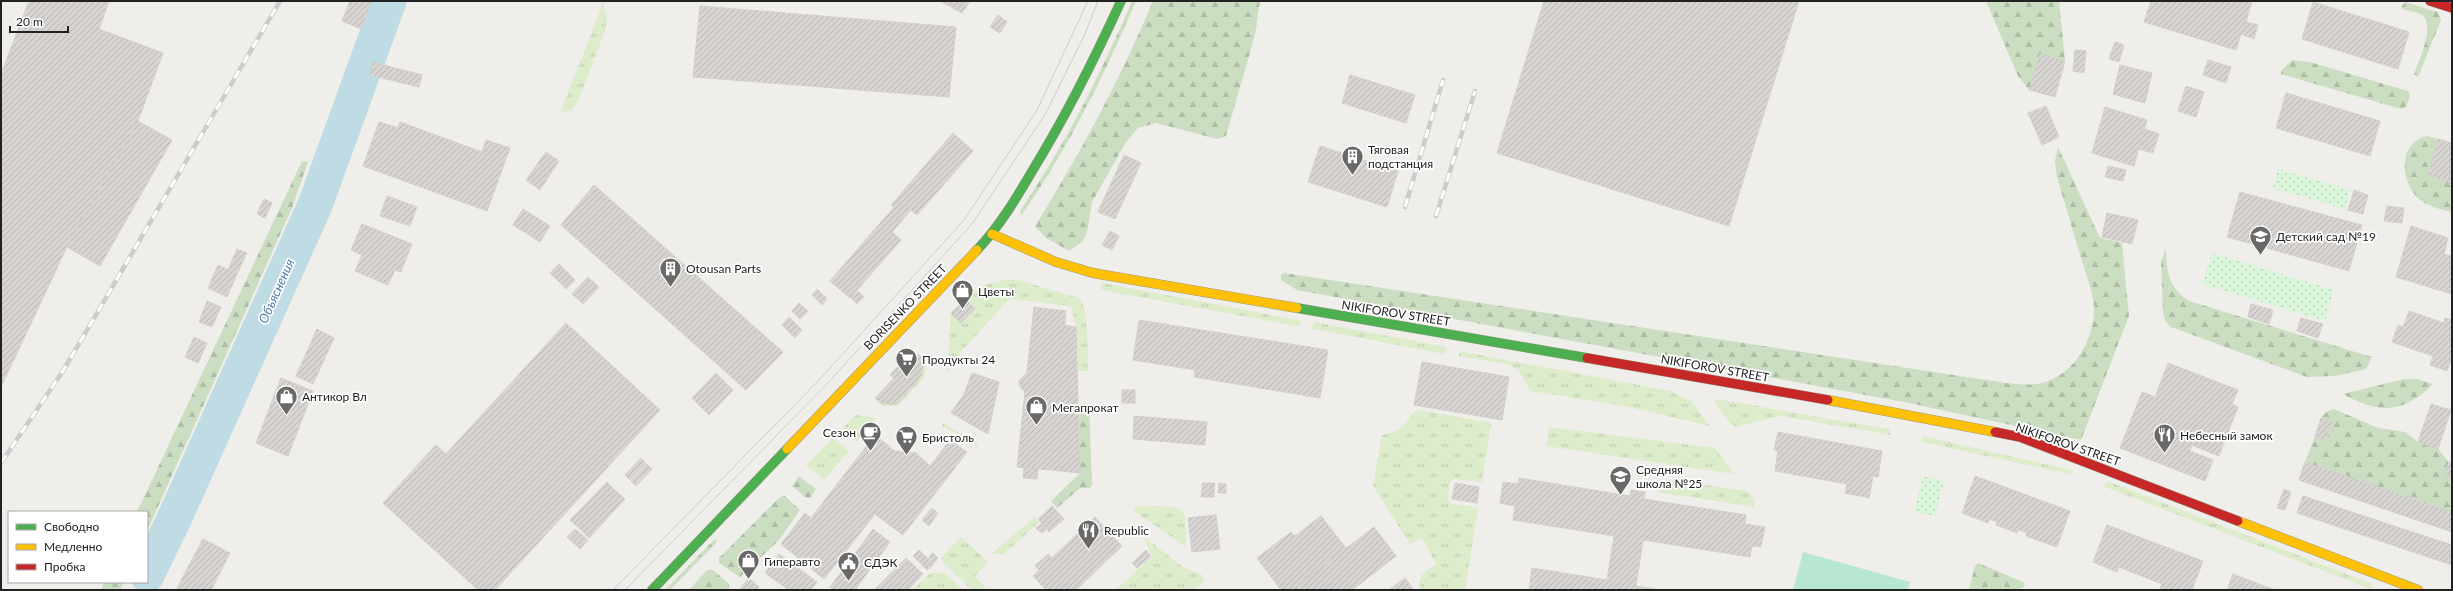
<svg xmlns="http://www.w3.org/2000/svg" width="2453" height="591" font-family="Lato,sans-serif">
	<style>
		.grass { fill: url(#grass-tufts) }
		.forest { fill: url(#forest-firs) }
		.park { fill: url(#park-dots) }
		.pitch { fill: #b7e6d2 }
		.lines { fill: none; stroke-linecap: round; stroke-linejoin: round }
		.river { stroke: #bfdbe3; stroke-width: 35 }
		.building { fill: url(#building-hatch); stroke: #d3d0cc }
		.fast-casing { stroke: #999a82; stroke-width: 10 }
		.slow-casing { stroke: #999a82; stroke-width: 10 }
		.jam-casing { stroke: #999a82; stroke-width: 10 }
		.fast { stroke: #4caf50; stroke-width: 9 }
		.slow { stroke: #ffc107; stroke-width: 9 }
		.jam { stroke: #c62828; stroke-width: 9 }
		.tram { stroke: #ccc; stroke-width: 1 }
		.rail-casing { stroke: #ccc; stroke-width: 4.5 }
		.rail { stroke: #fff; stroke-width: 3; stroke-dasharray: 9; stroke-linecap: butt }
		.labels { text-anchor: middle; dominant-baseline: central; stroke-width: 3.5; stroke-linejoin: round; paint-order: stroke }
		.poi-label { font-size: 12px; fill: #222; stroke: #fff; text-anchor: start }
		.street-label { font-size: 12px; fill: #222; stroke: #fff }
		.water-label { font-size: 13px; font-style: italic; fill: #4a7aab; stroke: #fff }
	</style>
	<defs>
		<pattern id="grass-tufts" width="24" height="20" patternUnits="userSpaceOnUse"><rect width="24" height="20" fill="#ddeccb"/><path d="M3 7l-1-3M5 7V3M7 7l1-3M15 17l-1-3M17 17v-4M19 17l1-3" fill="none" stroke="#bdcaae"/></pattern>
		<pattern id="forest-firs" width="22" height="20" patternUnits="userSpaceOnUse"><rect width="22" height="20" fill="#cbdec1"/><path d="M5 1l3.5 6h-7zM16 11l3.5 6h-7z" fill="#aebea6"/></pattern>
		<pattern id="park-dots" width="8" height="8" patternUnits="userSpaceOnUse"><rect width="8" height="8" fill="#daf5da"/><path d="M2 2h.1M6 6h.1" fill="none" stroke="#bbd2bb" stroke-width="1.8" stroke-linecap="round"/></pattern>
		<pattern id="building-hatch" width="6" height="6" patternUnits="userSpaceOnUse"><rect width="6" height="6" fill="#d7d4d2"/><path d="M-1 1l2-2M0 6l6-6M5 7l2-2" fill="none" stroke="#b8b6b4"/></pattern>
	</defs>
	<rect width="100%" height="100%" fill="#f0eeeb"/>
	<!-- grass -->
	<g class="grass">
		<polygon points="604,1 611,1 603,4 607,19 605,31 578,101 572,110 560,113"/>
		<path d="M 1008,279 L 1021,281 L 1079,298 C 1090,312 1087,352 1088,371 L 1078,371 L 1076,327 L 1071,306 L 1009,299 L 961,352 L 948,372 L 947,370 L 951,313 L 961,322 L 974,309 L 965,299 L 982,286 Z"/>
		<polygon points="1103,283 1299,320 1301,322 1297,326 1101,290 1101,284"/>
		<polygon points="1315,322 1446,347 1447,350 1444,354 1313,329 1312,327"/>
		<polygon points="1459,351 1671,391 1691,401 1710,426 1624,406 1530,391 1519,371 1510,365 1459,356"/>
		<polygon points="924,360 926,360 925,376 899,405 882,406 882,404 898,403 922,375"/>
		<polygon points="1716,399 1889,429 1891,435 1779,416 1737,427 1731,424 1714,402"/>
		<path d="M 1420,410 L 1491,423 L 1482,482 L 1454,479 L 1450,483 L 1448,500 L 1451,504 L 1478,508 L 1465,590 L 1419,590 L 1421,575 L 1436,564 L 1422,538 L 1410,544 L 1373,486 L 1382,435 C 1399,433 1404,426 1414,412 Z"/>
		<polygon points="856,415 876,418 856,442 841,430"/>
		<polygon points="943,423 976,442 978,449 976,450 974,443 942,426"/>
		<polygon points="1549,427 1715,448 1734,474 1546,446"/>
		<polygon points="1923,436 2071,470 2073,475 1922,442 1921,441"/>
		<polygon points="833,438 849,451 824,480 806,465"/>
		<polygon points="1671,480 1747,491 1754,499 1754,507 1658,492"/>
		<polygon points="2107,481 2370,583 2372,586 2371,589 2105,487 2104,485"/>
		<polygon points="1137,506 1176,507 1182,511 1185,516 1186,545 1182,544 1135,512 1134,508"/>
		<polygon points="1035,517 1039,522 1004,554 991,554"/>
		<polygon points="1143,536 1184,568 1201,574 1205,581 1194,590 1116,590 1152,556"/>
		<polygon points="961,537 988,562 975,576 985,587 984,590 972,590 940,559"/>
		<polygon points="935,572 946,574 963,590 912,590 928,575"/>
	</g>
	<!-- forest -->
	<g class="forest">
		<path d="M 1132,1 L 1136,1 C 1104,76 1068,149 1021,216 L 1020,211 C 1065,145 1101,74 1132,1 Z"/>
		<path d="M 1153,1 L 1260,1 L 1255,35 L 1226,136 L 1217,139 L 1156,123 L 1138,128 L 1126,142 L 1092,202 L 1087,233 L 1082,242 L 1069,251 L 1046,238 L 1035,226 C 1080,154 1120,80 1153,1 Z"/>
		<polygon points="1986,1 2059,1 2065,61 2040,54 2029,90 2018,76"/>
		<path d="M 2405,2 L 2438,12 L 2441,20 L 2418,77 L 2414,74 C 2419,61 2436,24 2422,15 C 2417,12 2409,11 2403,9 L 2401,7 Z"/>
		<polygon points="2292,60 2310,62 2408,91 2410,96 2406,107 2401,109 2281,74 2281,71"/>
		<path d="M 2427,136 L 2438,139 L 2428,175 L 2452,183 L 2452,212 C 2441,209 2427,207 2418,198 C 2400,181 2398,142 2427,136 Z"/>
		<path d="M 2058,147 L 2100,238 L 2122,243 L 2129,316 L 2081,440 L 1909,403 L 1297,290 L 1281,280 L 1281,275 L 1284,273 L 2006,383 C 2018,384 2030,386 2042,383 C 2074,375 2094,340 2094,308 C 2093,292 2086,274 2081,258 C 2073,231 2065,204 2057,177 L 2055,161 Z"/>
		<polygon points="302,161 308,162 292,208 147,531 147,512 137,512"/>
		<path d="M 2166,248 C 2167,273 2168,287 2189,301 L 2372,357 L 2366,369 L 2335,376 L 2307,377 L 2171,327 L 2166,322 L 2163,313 L 2161,262 Z"/>
		<path d="M 2404,379 L 2417,379 L 2433,384 C 2403,414 2379,414 2343,394 Z"/>
		<polygon points="1079,404 1089,404 1092,485 1090,488 1080,488 1057,508 1051,501 1080,473"/>
		<polygon points="2334,409 2378,428 2405,432 2418,442 2438,449 2449,462 2444,474 2451,477 2452,475 2452,512 2305,462 2315,436 2326,440 2332,422 2321,418 2326,412"/>
		<polygon points="799,476 816,489 810,498 806,498 792,486"/>
		<polygon points="785,496 800,510 779,540 740,577 719,563 719,558 780,497"/>
		<polygon points="715,539 717,542 670,590 665,590"/>
		<polygon points="1978,563 2023,582 2025,585 2022,588 2011,590 1969,590 1975,566"/>
		<polygon points="707,570 713,570 729,584 729,590 689,590"/>
		<polygon points="104,582 124,582 120,590 101,590"/>
	</g>
	<!-- park -->
	<g class="park">
		<polygon points="2278,169 2350,190 2345,209 2273,188"/>
		<polygon points="2212,253 2334,290 2325,321 2202,284"/>
		<polygon points="1923,476 1944,481 1935,516 1914,512"/>
	</g>
	<!-- pitch -->
	<polygon class="pitch" points="1803,552 1910,582 1908,590 1793,590"/>
	<g class="lines">
		<!-- river -->
		<polyline class="river" points="147,575 175,517 315,205 389,1"/>
	</g>
	<!-- building -->
	<g class="building">
		<polygon points="29,1 109,1 99,29 163,53 138,121 67,247 1,387 1,74"/>
		<polygon points="350,1 372,1 361,29 342,21"/>
		<polygon points="940,1 970,1 962,13"/>
		<polygon points="1544,1 1799,1 1729,226 1497,153"/>
		<polygon points="2151,1 2252,1 2246,22 2258,25 2254,39 2241,34 2236,50 2144,22"/>
		<polygon points="2313,2 2409,32 2398,69 2302,39"/>
		<polygon points="700,6 956,27 949,97 693,77"/>
		<polygon points="998,15 1007,22 1000,33 990,27"/>
		<polygon points="2115,42 2124,45 2119,62 2109,59"/>
		<polygon points="2075,50 2086,51 2084,73 2073,71"/>
		<polygon points="2040,54 2065,61 2055,97 2029,90"/>
		<polygon points="2208,60 2231,67 2226,83 2203,75"/>
		<polygon points="373,62 422,75 419,87 370,75"/>
		<polygon points="2120,65 2152,73 2145,103 2113,94"/>
		<polygon points="1350,75 1415,95 1406,123 1342,103"/>
		<polygon points="2186,86 2204,92 2196,117 2178,111"/>
		<polygon points="2286,93 2380,121 2370,156 2276,128"/>
		<polygon points="2046,106 2059,137 2042,145 2028,113"/>
		<polygon points="2105,107 2147,120 2134,166 2092,153"/>
		<polygon points="138,121 172,140 100,266 67,247"/>
		<polygon points="379,122 398,128 400,122 482,152 486,140 510,148 487,211 363,166"/>
		<polygon points="2145,129 2159,134 2153,153 2139,149"/>
		<polygon points="953,133 973,151 917,215 911,210 892,232 901,240 850,298 830,281 894,207 891,205"/>
		<polygon points="2438,139 2452,143 2452,183 2428,175"/>
		<polygon points="1320,146 1398,171 1387,207 1308,182"/>
		<polygon points="546,152 559,161 540,190 526,180"/>
		<polygon points="1124,155 1141,163 1115,219 1098,212"/>
		<polygon points="2108,166 2126,170 2123,181 2105,177"/>
		<polygon points="594,185 783,352 746,390 561,225"/>
		<polygon points="2354,190 2368,195 2363,214 2348,210"/>
		<polygon points="2240,192 2362,225 2349,271 2227,237"/>
		<polygon points="387,196 417,207 410,226 380,216"/>
		<polygon points="264,199 272,203 265,218 257,214"/>
		<polygon points="2387,206 2404,208 2402,223 2384,221"/>
		<polygon points="523,209 550,226 540,242 513,225"/>
		<polygon points="2107,213 2138,220 2132,244 2102,237"/>
		<polygon points="362,224 412,244 401,272 395,270 388,285 355,271 362,255 351,250"/>
		<polygon points="2411,226 2448,238 2444,254 2452,256 2452,294 2396,277"/>
		<polygon points="1110,231 1119,236 1112,250 1102,245"/>
		<polygon points="237,249 247,253 237,274 228,270"/>
		<polygon points="559,264 575,280 566,289 550,273"/>
		<polygon points="218,265 237,274 227,297 208,288"/>
		<polygon points="588,277 599,287 583,304 572,294"/>
		<polygon points="817,289 827,299 822,305 812,295"/>
		<polygon points="858,291 864,297 857,304 851,298"/>
		<polygon points="965,299 975,309 961,323 951,313"/>
		<polygon points="207,301 221,307 212,327 199,322"/>
		<polygon points="799,303 808,311 800,319 792,311"/>
		<polygon points="2251,304 2273,310 2269,324 2248,317"/>
		<polygon points="1034,307 1066,311 1050,470 1017,467 1025,392 1020,387 1019,381 1027,372"/>
		<polygon points="2409,311 2444,323 2445,318 2452,320 2452,356 2450,362 2392,342 2398,325 2403,327"/>
		<polygon points="789,317 802,330 795,338 782,325"/>
		<polygon points="2301,318 2323,324 2318,338 2297,331"/>
		<polygon points="1139,320 1328,350 1320,398 1194,377 1195,370 1133,360"/>
		<polygon points="566,323 660,410 495,590 478,590 383,503 436,445 446,454"/>
		<polygon points="1064,325 1076,327 1080,473 1050,470"/>
		<polygon points="317,329 334,338 313,384 296,376"/>
		<polygon points="194,337 207,343 198,363 185,357"/>
		<polygon points="918,354 924,360 922,375 898,403 882,404 875,398 894,378 890,375 901,363 905,367"/>
		<polygon points="2433,356 2450,362 2447,371 2430,365"/>
		<polygon points="1422,362 1509,377 1502,420 1414,405"/>
		<polygon points="2168,363 2238,390 2232,404 2238,407 2219,456 2192,445 2182,472 2120,448 2142,392 2155,397"/>
		<polygon points="716,373 733,390 709,415 692,398"/>
		<polygon points="972,373 999,382 988,434 951,413 964,394"/>
		<polygon points="281,378 313,391 288,456 256,443"/>
		<rect x="1122" y="390" width="13" height="13"/>
		<polygon points="2431,404 2451,410 2438,449 2418,442"/>
		<polygon points="1134,416 1207,422 1205,445 1133,439"/>
		<polygon points="2321,418 2332,422 2325,440 2315,436"/>
		<polygon points="1778,432 1882,451 1878,477 1873,476 1869,498 1845,493 1847,484 1775,471 1778,451 1774,450"/>
		<polygon points="875,435 895,451 916,453 930,466 950,440 967,452 903,535 875,514 824,579 781,544 805,513 811,518"/>
		<polygon points="2190,451 2213,460 2205,481 2182,472"/>
		<polygon points="641,458 646,463 630,480 625,475"/>
		<polygon points="2305,462 2452,512 2452,532 2299,480"/>
		<polygon points="2449,462 2452,463 2451,477 2444,474"/>
		<polygon points="647,464 652,469 636,486 631,481"/>
		<polygon points="1024,468 1038,469 1037,479 1023,478"/>
		<polygon points="1975,476 2070,511 2057,547 2026,536 2027,533 2023,531 2018,530 2017,533 1996,525 1997,522 1989,519 1988,523 1962,513"/>
		<polygon points="1519,478 1630,496 1631,490 1645,492 1644,499 1746,515 1745,524 1765,527 1761,547 1752,546 1750,557 1643,540 1636,586 1661,590 1529,590 1532,568 1607,580 1614,536 1513,520 1515,506 1500,503 1503,482 1518,484"/>
		<polygon points="607,482 616,491 580,529 570,520"/>
		<polygon points="1202,483 1215,483 1214,490 1202,490"/>
		<polygon points="1219,483 1226,484 1226,493 1218,493"/>
		<polygon points="1455,483 1479,487 1477,503 1452,499"/>
		<polygon points="2284,489 2291,492 2285,510 2277,508"/>
		<polygon points="1202,490 1214,490 1214,497 1201,497"/>
		<polygon points="616,491 625,499 589,538 580,529"/>
		<polygon points="2303,496 2452,545 2452,565 2297,513"/>
		<polygon points="1052,506 1064,519 1049,532 1038,519"/>
		<polygon points="932,508 938,513 929,526 922,520"/>
		<polygon points="1216,515 1220,549 1192,552 1188,518"/>
		<polygon points="1321,516 1346,548 1292,590 1281,590 1257,558 1291,532 1295,536"/>
		<polygon points="1095,517 1122,546 1076,590 1046,590 1033,576 1039,570 1035,566 1048,554 1052,558"/>
		<polygon points="1041,524 1046,530 1042,533 1036,528"/>
		<polygon points="2107,525 2203,561 2192,590 2165,590 2160,588 2162,584 2119,567 2117,572 2093,562"/>
		<polygon points="1374,527 1396,556 1352,590 1292,590"/>
		<polygon points="575,529 588,540 580,549 567,537"/>
		<polygon points="873,529 890,542 855,590 834,590 830,587"/>
		<polygon points="203,539 230,553 211,590 176,590"/>
		<polygon points="919,550 934,564 927,570 913,556"/>
		<polygon points="1146,550 1151,556 1137,568 1132,563"/>
		<polygon points="933,553 938,558 934,563 929,557"/>
		<polygon points="779,554 817,582 811,590 789,590 765,573"/>
		<polygon points="906,558 923,574 908,590 874,590"/>
		<polygon points="2233,574 2275,590 2227,590"/>
		<polygon points="749,578 759,587 756,590 739,590"/>
		<polygon points="1405,578 1414,590 1389,590"/>
	</g>
	<g class="lines">
		<defs>
			<g id="fast">
				<path d="M 977,250 C 1000,226 1017,197 1034,168 C 1067,114 1095,58 1121,1"/>
				<polyline points="1297,308 1587,358"/>
				<polyline points="652,590 787,449"/>
			</g>
			<g id="slow">
				<polyline points="992,234 1056,262 1093,273 1297,308"/>
				<polyline points="1828,400 1995,432"/>
				<polyline points="787,449 977,250"/>
				<polyline points="2238,521 2418,590"/>
			</g>
			<g id="jam">
				<polyline points="2430,1 2452,8"/>
				<polyline points="1587,358 1828,400"/>
				<polyline points="1995,432 2020,437 2238,521"/>
			</g>
		</defs>
		<!-- fast casing -->
		<use href="#fast" class="fast-casing"/>
		<!-- slow casing -->
		<use href="#slow" class="slow-casing"/>
		<!-- jam casing -->
		<use href="#jam" class="jam-casing"/>
		<!-- fast -->
		<use href="#fast" class="fast"/>
		<!-- slow -->
		<use href="#slow" class="slow"/>
		<!-- jam -->
		<use href="#jam" class="jam"/>
		<!-- tram -->
		<g class="tram">
			<polyline points="613,590 821,378 964,220 1037,110 1088,1"/>
			<polyline points="625,590 827,384 971,225 1045,115 1084,36 1098,1"/>
		</g>
		<defs>
			<g id="rail">
				<polyline points="1405,207 1443,80"/>
				<polyline points="1436,216 1475,91"/>
				<polyline points="1,463 63,371 280,1"/>
			</g>
		</defs>
		<!-- rail casing -->
		<use href="#rail" class="rail-casing"/>
		<!-- rail -->
		<use href="#rail" class="rail"/>
	</g>
	<!-- icons -->
	<defs>
		<symbol id="building-pin" viewBox="-11 -11 22 30"><path d="M0 17L-7.5 6A9.5 9.5 0 1 1 7.5 6Z" fill="#6a6968" stroke="#fff"/><path d="M-4-6H4V6H1V3H-1V6H-4ZM-2.5-4.3h1.7v1.8h-1.7ZM.8-4.3h1.7v1.8H.8ZM-2.5-1h1.7V.8h-1.7ZM.8-1h1.7V.8H.8Z" fill="#fff"/></symbol>
		<symbol id="school-pin" viewBox="-11 -11 22 30"><path d="M0 17L-7.5 6A9.5 9.5 0 1 1 7.5 6Z" fill="#6a6968" stroke="#fff"/><path d="M0-5L7-2L0 1L-7-2ZM-4 1L0 2.5L4 1V4Q0 6-4 4Z" fill="#fff"/></symbol>
		<symbol id="shop-pin" viewBox="-11 -11 22 30"><path d="M0 17L-7.5 6A9.5 9.5 0 1 1 7.5 6Z" fill="#6a6968" stroke="#fff"/><path d="M-5-2.5h2.3a2.7 3.5 0 0 1 5.4 0H5L5.5 6h-11ZM-1.5-2.5h3a1.5 2.3 0 0 0-3 0Z" fill="#fff"/></symbol>
		<symbol id="supermarket-pin" viewBox="-11 -11 22 30"><path d="M0 17L-7.5 6A9.5 9.5 0 1 1 7.5 6Z" fill="#6a6968" stroke="#fff"/><path d="M-6-5.5h2.5l.6 2H6L4.5 2H-2.5L-4.4-4H-6ZM-1.5 3.2a1.3 1.3 0 1 0 .1 0ZM3 3.2a1.3 1.3 0 1 0 .1 0Z" fill="#fff"/></symbol>
		<symbol id="cafe-pin" viewBox="-11 -11 22 30"><path d="M0 17L-7.5 6A9.5 9.5 0 1 1 7.5 6Z" fill="#6a6968" stroke="#fff"/><path d="M-5.5-4.5H6V0H3Q3 3.5 0 3.5H-2.5Q-5.5 3.5-5.5 0ZM3-3.2v2h1.7v-2ZM-6 4.5H4V6H-6Z" fill="#fff"/></symbol>
		<symbol id="restaurant-pin" viewBox="-11 -11 22 30"><path d="M0 17L-7.5 6A9.5 9.5 0 1 1 7.5 6Z" fill="#6a6968" stroke="#fff"/><path d="M-5-6h1v4h1v-4h1v4h1v-4h1v5L-1.5 .5V6h-2V.5L-5-1ZM5-6V6H3V1.5H1.5Q1.5-4 5-6Z" fill="#fff"/></symbol>
		<symbol id="civic-pin" viewBox="-11 -11 22 30"><path d="M0 17L-7.5 6A9.5 9.5 0 1 1 7.5 6Z" fill="#6a6968" stroke="#fff"/><path d="M-.6-6.5H3V-4.5H.6V-3L4-1V1h2V6H-6V1h2V-1L-.6-3ZM-1.2 2.5V6h2.4V2.5Z" fill="#fff"/></symbol>
	</defs>
	<g fill-rule="evenodd">
		<use href="#building-pin" x="1340" y="144" width="25" height="34"/>
		<use href="#school-pin" x="2248" y="224" width="25" height="34"/>
		<use href="#building-pin" x="658" y="256" width="25" height="34"/>
		<use href="#shop-pin" x="950" y="278" width="25" height="34"/>
		<use href="#supermarket-pin" x="894" y="346" width="25" height="34"/>
		<use href="#shop-pin" x="274" y="384" width="25" height="34"/>
		<use href="#shop-pin" x="1024" y="394" width="25" height="34"/>
		<use href="#cafe-pin" x="858" y="420" width="25" height="34"/>
		<use href="#restaurant-pin" x="2152" y="422" width="25" height="34"/>
		<use href="#supermarket-pin" x="894" y="424" width="25" height="34"/>
		<use href="#school-pin" x="1608" y="464" width="25" height="34"/>
		<use href="#restaurant-pin" x="1076" y="518" width="25" height="34"/>
		<use href="#shop-pin" x="736" y="548" width="25" height="34"/>
		<use href="#civic-pin" x="836" y="550" width="25" height="34"/>
	</g>
	<g class="labels">
		<!-- poi labels -->
		<g class="poi-label">
			<text x="1368" y="149">Тяговая<tspan x="1368" dy="14">подстанция</tspan></text>
			<text x="2276" y="236">Детский сад №19</text>
			<text x="686" y="268">Otousan Parts</text>
			<text x="978" y="291">Цветы</text>
			<text x="922" y="359">Продукты 24</text>
			<text x="302" y="396">Антикор Вл</text>
			<text x="1052" y="407">Мегапрокат</text>
			<text x="856" y="432" text-anchor="end">Сезон</text>
			<text x="2180" y="435">Небесный замок</text>
			<text x="922" y="437">Бристоль</text>
			<text x="1636" y="469">Средняя<tspan x="1636" dy="14">школа №25</tspan></text>
			<text x="1104" y="530">Republic</text>
			<text x="764" y="561">Гиперавто</text>
			<text x="864" y="562">СДЭК</text>
		</g>
		<!-- street labels -->
		<g class="street-label">
			<text transform="translate(905 307) rotate(-46)">BORISENKO STREET</text>
			<text transform="translate(1396 313) rotate(9)">NIKIFOROV STREET</text>
			<text transform="translate(1715 368) rotate(10)">NIKIFOROV STREET</text>
			<text transform="translate(2068 444) rotate(19)">NIKIFOROV STREET</text>
		</g>
		<!-- water labels -->
		<g class="water-label">
			<text transform="translate(276 291) rotate(-66)">Объяснения</text>
		</g>
	</g>
	<!-- border -->
	<rect width="2453" height="591" fill="none" stroke="#222222" stroke-width="4"/>
	<!-- legend -->
	<rect x="8" y="511" width="140" height="72" fill="#ffffff" stroke="#a7a7a7"/>
	<rect x="16" y="524" width="20" height="6" fill="#4caf50" stroke="#a7a7a7"/>
	<text x="44" y="531" font-size="12" fill="#222222">Свободно</text>
	<rect x="16" y="544" width="20" height="6" fill="#ffc107" stroke="#a7a7a7"/>
	<text x="44" y="551" font-size="12" fill="#222222">Медленно</text>
	<rect x="16" y="564" width="20" height="6" fill="#c62828" stroke="#a7a7a7"/>
	<text x="44" y="571" font-size="12" fill="#222222">Пробка</text>
	<!-- scale -->
	<path d="M10 26v6h58v-6" fill="none" stroke="#222222" stroke-width="2"/>
	<text x="16" y="26" font-size="12" fill="#222222" stroke="#ffffff" stroke-width="3" paint-order="stroke">20 m</text>
</svg>
